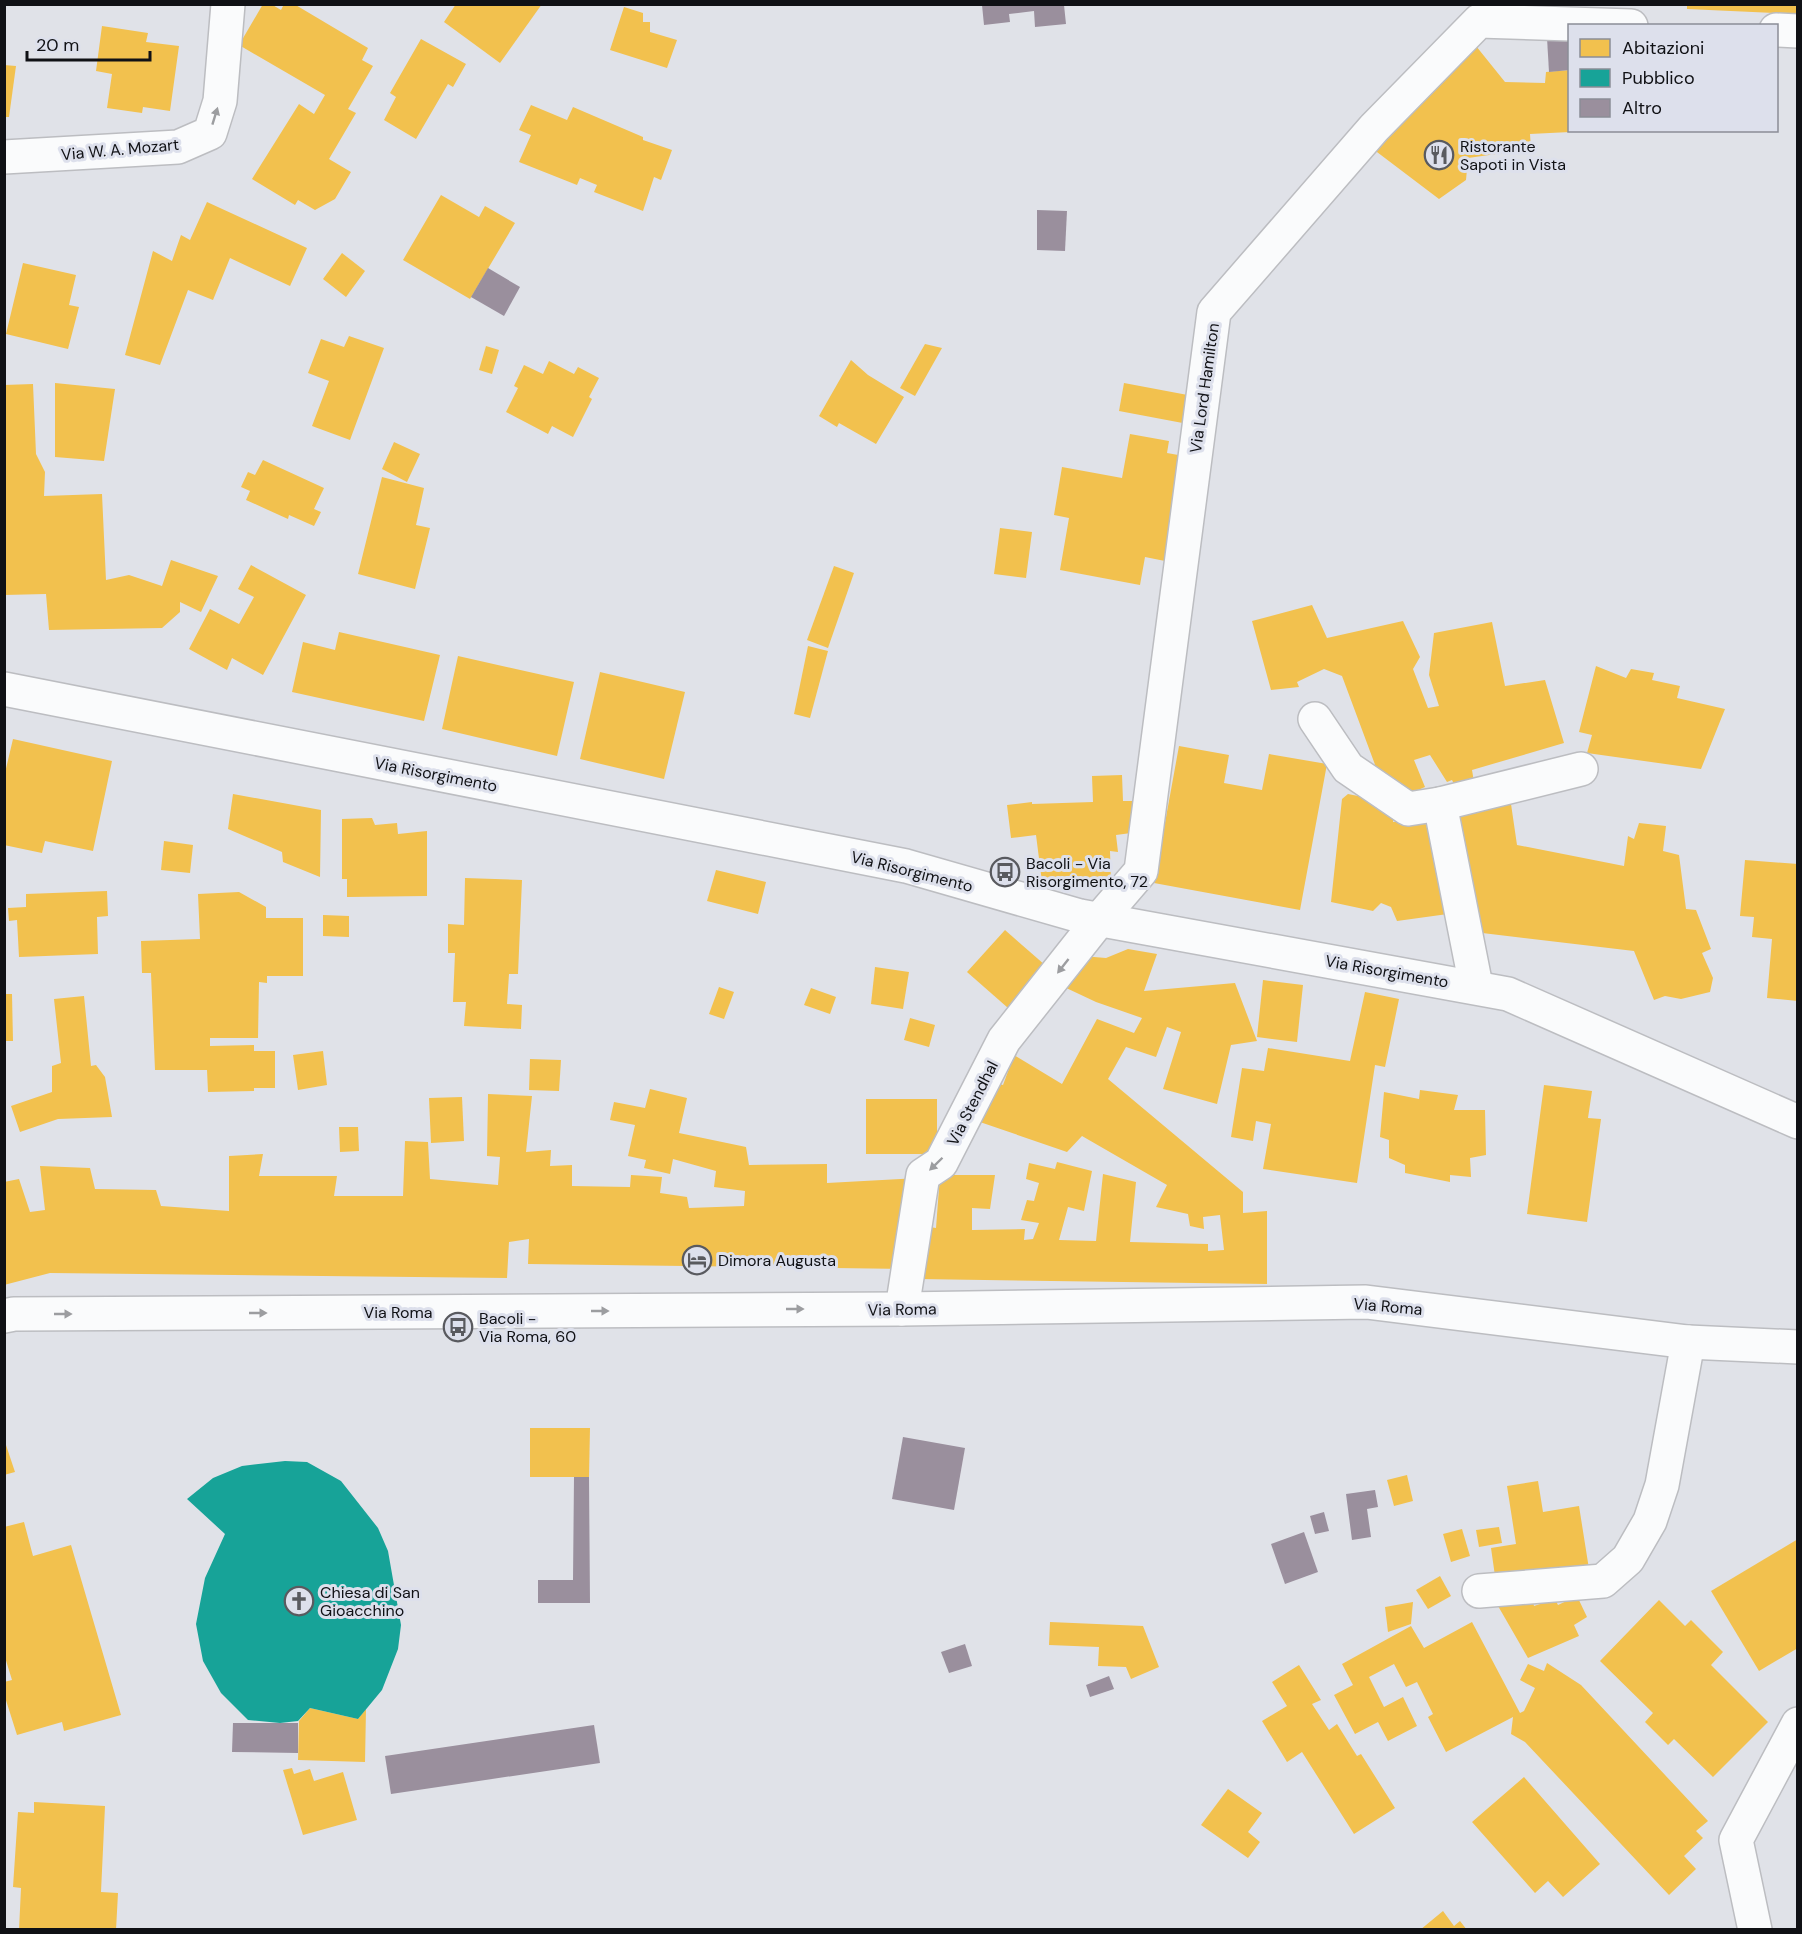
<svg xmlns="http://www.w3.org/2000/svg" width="1802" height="1934" font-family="'DM Sans',sans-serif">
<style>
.homes{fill:#f2c14e}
.public{fill:#17a398}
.building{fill:#9a8f9d}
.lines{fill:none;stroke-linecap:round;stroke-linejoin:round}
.minor-casing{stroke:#bcbdc1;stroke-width:36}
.tertiary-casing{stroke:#bcbdc1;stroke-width:36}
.secondary-casing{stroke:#bcbdc1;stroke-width:36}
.minor{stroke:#fafbfc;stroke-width:33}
.tertiary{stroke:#fafbfc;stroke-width:33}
.secondary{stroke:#fafbfc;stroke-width:33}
.oneway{fill:#9c9da0}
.labels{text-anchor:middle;stroke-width:6;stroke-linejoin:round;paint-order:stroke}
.poi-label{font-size:16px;fill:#101115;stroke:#dde0ec;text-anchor:start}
.street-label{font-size:16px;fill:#101115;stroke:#dde0ec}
</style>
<rect width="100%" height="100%" fill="#e0e2e8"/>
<!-- homes -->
<g class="homes">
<polygon points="263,4 271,4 281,10 284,4 294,4 368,48 362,60 373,66 348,109 356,113 329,159 351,172 335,199 315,210 298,200 295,205 252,179 299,104 314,114 325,95 239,45"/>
<polygon points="456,4 542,4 500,63 444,22"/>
<polygon points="1687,4 1798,4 1798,14 1687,9"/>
<polygon points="624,7 643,13 643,22 650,22 650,32 677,40 667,68 610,50"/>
<polygon points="102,26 148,33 146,42 179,46 170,111 143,107 142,113 107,108 112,74 96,71"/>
<polygon points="421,39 466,64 453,87 448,84 416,139 384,120 396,97 390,93"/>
<polygon points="1476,46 1505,82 1545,83 1546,72 1570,70 1570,132 1530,134 1531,149 1468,158 1466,180 1439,199 1373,149"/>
<polygon points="4,65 16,66 9,117 4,117"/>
<polygon points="531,105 567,120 573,107 643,137 643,140 672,150 661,180 654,177 643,211 594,192 597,185 580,178 577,185 519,162 531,135 519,130"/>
<polygon points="441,195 479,217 485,206 515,223 470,299 403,260"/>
<polygon points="207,202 307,248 290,286 230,258 213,300 188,290 160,365 125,355 153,251 172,261 181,235 190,240"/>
<polygon points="342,253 365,271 346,297 323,279"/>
<polygon points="23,263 76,275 69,305 79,307 68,349 6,334"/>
<polygon points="349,336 384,348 350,440 312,426 329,381 308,373 321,339 344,347"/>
<polygon points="925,344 942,348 915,396 900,388"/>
<polygon points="486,346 499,350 492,374 479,370"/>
<polygon points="851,360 868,375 904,397 876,444 839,423 837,427 819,416"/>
<polygon points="549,361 574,374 578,367 599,378 589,397 592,399 573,437 552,426 548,434 506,412 518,388 514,386 524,365 543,374"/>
<polygon points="55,383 115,389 104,461 55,457"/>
<polygon points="1124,383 1193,396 1188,424 1119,411"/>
<polygon points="33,384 36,454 45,472 44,496 102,494 106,580 129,575 162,586 171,560 218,576 201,612 180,602 180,612 162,628 49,630 46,594 4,595 4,385"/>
<polygon points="1130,434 1169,441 1167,453 1184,456 1165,561 1145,557 1140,585 1060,570 1069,518 1054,515 1062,467 1122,478"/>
<polygon points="394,442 420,454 407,482 382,469"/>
<polygon points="263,460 324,488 314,509 321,512 314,526 289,515 288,519 246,500 250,491 241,487 248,472 255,475"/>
<polygon points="382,477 424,488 416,525 430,528 415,589 358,574"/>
<polygon points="1000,528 1032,532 1026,578 994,574"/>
<polygon points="251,565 306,595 263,675 232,658 227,670 189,649 210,609 239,624 254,597 238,589"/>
<polygon points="834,566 854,573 828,648 807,640"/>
<polygon points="1312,605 1327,638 1403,621 1420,657 1413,669 1428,708 1439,706 1429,675 1434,633 1492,622 1505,686 1545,680 1564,743 1472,770 1474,782 1456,788 1452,780 1447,782 1430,755 1414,760 1425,787 1409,794 1377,770 1342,676 1324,669 1297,682 1299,687 1271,690 1252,621"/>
<polygon points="339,632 440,655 424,721 292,692 303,642 335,650"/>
<polygon points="808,646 828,651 810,718 794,714"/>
<polygon points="458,656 574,682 557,756 442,729"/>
<polygon points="1596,666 1626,678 1631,669 1654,673 1652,680 1680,686 1677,698 1725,709 1701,769 1587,753 1592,735 1579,732"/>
<polygon points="600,672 685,692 664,779 580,759"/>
<polygon points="13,739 112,761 93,851 45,841 42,853 4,845 4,777"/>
<polygon points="1179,746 1229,755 1224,783 1262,790 1269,754 1327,764 1300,910 1154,883"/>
<polygon points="1122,775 1123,801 1137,801 1131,833 1116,835 1118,852 1110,851 1111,884 1071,886 1070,879 1042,882 1036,835 1011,838 1007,805 1032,802 1032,804 1093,802 1092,776"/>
<polygon points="233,794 321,810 320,877 283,862 282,852 228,829"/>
<polygon points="1348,794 1378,800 1394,810 1393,822 1424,819 1455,913 1397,921 1391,907 1381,903 1373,911 1331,902 1342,799"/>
<polygon points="1511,804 1517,845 1624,866 1628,836 1634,839 1639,823 1666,826 1663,851 1679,855 1686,909 1696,910 1711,949 1702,953 1713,978 1710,992 1681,999 1665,996 1654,1000 1634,951 1474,932 1452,813"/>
<polygon points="372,818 375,825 397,823 398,834 427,831 427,896 347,897 347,879 342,879 342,819"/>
<polygon points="164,841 193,845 190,873 161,870"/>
<polygon points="1745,860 1798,864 1798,1001 1767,998 1772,939 1752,937 1754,917 1740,916"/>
<polygon points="716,870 766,882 758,914 707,901"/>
<polygon points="465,878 522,880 518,974 509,974 507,1004 522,1005 521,1029 464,1026 466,1002 453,1002 455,953 448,953 448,924 464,925"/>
<polygon points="107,891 108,916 97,917 98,954 19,957 17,920 9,921 8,908 26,907 26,894"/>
<polygon points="239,892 266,907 266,918 303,918 303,976 267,976 267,983 259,982 258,1038 210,1038 210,1046 254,1045 254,1051 275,1051 275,1088 254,1088 254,1091 208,1092 207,1070 155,1070 151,973 142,973 141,941 200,939 198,894"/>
<polygon points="323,915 349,916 349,937 323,936"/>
<polygon points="1005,930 1053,972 1016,1015 967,972"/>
<polygon points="1128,949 1157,954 1144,991 1235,983 1257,1041 1231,1045 1217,1104 1163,1089 1181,1032 1167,1027 1156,1057 1126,1047 1108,1079 1243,1192 1243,1213 1267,1211 1267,1284 918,1279 924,1226 936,1228 940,1175 995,1175 990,1209 972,1208 972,1230 1025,1229 1024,1240 1033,1239 1039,1223 1021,1220 1027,1200 1034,1201 1039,1183 1026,1179 1029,1163 1055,1169 1057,1162 1092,1171 1084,1211 1068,1207 1059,1240 1096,1241 1103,1174 1136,1182 1130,1242 1208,1244 1208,1251 1224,1250 1220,1215 1203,1217 1204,1229 1190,1226 1188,1214 1156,1207 1167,1185 1082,1136 1067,1152 977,1121 996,1083 1003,1085 1014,1055 1062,1084 1097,1019 1134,1033 1142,1018 1096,1002 1062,986 1082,956 1106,958"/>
<polygon points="875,967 909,972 903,1009 871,1004"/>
<polygon points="1263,980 1303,985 1297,1042 1257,1037"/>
<polygon points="719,987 734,992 724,1019 709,1014"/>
<polygon points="811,988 836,997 830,1014 804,1005"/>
<polygon points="1365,992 1399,999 1385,1067 1375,1065 1357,1183 1263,1169 1271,1124 1256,1121 1253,1141 1231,1137 1242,1068 1264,1071 1268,1048 1350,1061"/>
<polygon points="4,994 12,994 13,1041 4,1041"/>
<polygon points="84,996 91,1066 96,1065 105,1077 112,1117 58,1119 20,1132 11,1106 52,1092 52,1066 61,1063 54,999"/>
<polygon points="910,1018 935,1025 929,1047 904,1040"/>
<polygon points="323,1051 327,1085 298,1090 293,1055"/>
<polygon points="530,1059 561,1060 559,1091 529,1090"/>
<polygon points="1544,1085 1592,1091 1588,1118 1601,1119 1587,1222 1527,1214"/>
<polygon points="650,1089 687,1098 679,1133 746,1147 749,1165 827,1164 827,1183 919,1178 907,1269 528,1264 529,1239 509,1242 507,1278 50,1273 4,1285 4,1182 19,1179 30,1212 45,1210 40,1166 90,1168 95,1189 156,1190 161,1206 229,1211 229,1156 263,1154 259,1176 337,1176 334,1196 403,1196 405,1141 428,1142 430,1179 498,1185 500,1157 487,1156 488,1094 532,1096 526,1152 551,1150 550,1166 572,1165 572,1186 630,1187 631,1175 662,1177 660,1193 687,1197 689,1208 744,1206 745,1191 714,1187 716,1171 673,1159 670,1174 644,1168 646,1160 628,1156 635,1125 610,1120 614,1102 645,1108"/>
<polygon points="1420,1090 1458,1095 1454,1110 1485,1110 1486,1155 1470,1158 1471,1177 1450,1175 1450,1182 1405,1173 1405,1165 1389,1158 1389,1140 1380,1137 1384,1092 1419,1099"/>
<polygon points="462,1097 464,1141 431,1143 429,1098"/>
<rect x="866" y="1099" width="71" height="55"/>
<polygon points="339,1127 358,1127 359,1151 340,1152"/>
<polygon points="530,1428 590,1428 589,1477 530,1477"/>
<polygon points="4,1439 15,1472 4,1475"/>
<polygon points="1407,1475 1413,1501 1394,1506 1387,1480"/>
<polygon points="1538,1481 1543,1512 1579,1506 1589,1569 1496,1583 1491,1548 1516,1544 1507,1486"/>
<polygon points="24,1522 33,1556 71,1545 121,1715 64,1731 62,1722 17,1735 4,1694 4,1682 12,1680 4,1654 4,1527"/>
<polygon points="1499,1527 1502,1543 1479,1547 1476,1530"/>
<polygon points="1462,1529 1470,1556 1451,1562 1443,1534"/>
<polygon points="1798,1539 1798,1648 1759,1671 1711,1591"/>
<polygon points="1440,1576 1451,1596 1428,1609 1416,1590"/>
<polygon points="1530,1591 1534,1606 1555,1599 1558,1605 1577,1596 1587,1617 1574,1625 1579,1636 1528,1658 1494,1599"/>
<polygon points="1659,1600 1685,1626 1691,1620 1723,1652 1711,1665 1768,1722 1713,1777 1674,1739 1668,1745 1645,1722 1653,1713 1600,1661"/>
<polygon points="1413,1602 1411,1624 1388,1632 1385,1607"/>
<polygon points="1050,1622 1143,1626 1159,1667 1131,1679 1126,1667 1098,1666 1099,1647 1049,1645"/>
<polygon points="1472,1622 1520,1713 1524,1711 1535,1688 1520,1680 1528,1664 1544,1671 1547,1663 1581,1685 1708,1821 1696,1831 1703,1838 1684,1856 1696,1869 1669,1895 1525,1742 1511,1734 1513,1717 1446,1752 1428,1717 1433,1714 1417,1682 1406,1687 1394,1664 1369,1677 1384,1707 1403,1697 1417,1726 1388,1741 1378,1722 1355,1734 1334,1695 1353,1685 1342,1664 1411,1626 1424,1648"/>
<polygon points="1299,1665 1321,1700 1312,1704 1329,1730 1337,1724 1357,1756 1361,1754 1395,1808 1354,1834 1302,1752 1287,1762 1262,1721 1287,1706 1272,1682"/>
<polygon points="310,1708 358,1719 366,1709 365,1762 298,1760 299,1721"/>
<polygon points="292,1768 294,1774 310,1769 314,1781 343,1772 357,1820 303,1835 283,1770"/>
<polygon points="1524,1777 1600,1864 1563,1897 1548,1881 1535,1893 1472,1822"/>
<polygon points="1228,1789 1262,1813 1248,1832 1260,1842 1248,1858 1201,1825"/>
<polygon points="34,1802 105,1806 101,1892 118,1893 116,1930 19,1930 21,1888 13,1887 18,1812 34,1813"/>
<polygon points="1443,1911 1454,1926 1460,1921 1467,1930 1420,1930"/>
</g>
<!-- public -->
<polygon class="public" points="285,1461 307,1462 341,1481 378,1528 388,1551 401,1625 398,1649 382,1690 358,1719 310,1708 298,1721 280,1723 248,1720 221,1693 203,1661 196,1624 205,1578 225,1534 187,1499 213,1478 242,1466"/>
<!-- building -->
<g class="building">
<polygon points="982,5 1064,5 1066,24 1035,27 1034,11 1009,14 1010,22 984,25"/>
<polygon points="1570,36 1570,70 1549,72 1547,38"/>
<polygon points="1037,210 1067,211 1065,251 1037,250"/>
<polygon points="488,268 520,287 504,316 471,297"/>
<polygon points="903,1437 965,1448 954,1510 892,1499"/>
<polygon points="574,1477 589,1477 590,1603 538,1603 538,1580 573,1580"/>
<polygon points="1375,1490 1378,1507 1367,1509 1371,1537 1352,1540 1346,1494"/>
<polygon points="1324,1512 1329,1531 1315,1534 1310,1516"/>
<polygon points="1304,1532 1318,1572 1285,1584 1271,1544"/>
<polygon points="965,1644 972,1666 949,1673 941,1652"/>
<polygon points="1109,1676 1114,1689 1090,1697 1086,1685"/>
<polygon points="233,1723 298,1723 298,1753 232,1752"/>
<polygon points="594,1725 600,1763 391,1794 385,1756"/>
</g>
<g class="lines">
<!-- minor casing -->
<g class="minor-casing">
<g id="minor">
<polyline points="1776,30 1798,31"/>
<polyline points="1315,719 1348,768 1408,809 1440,804"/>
<polyline points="1476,986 1440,804 1581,769"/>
<polyline points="902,1309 923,1175 941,1163 1004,1040 1099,920 1141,871 1214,312 1374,128 1479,21 1631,26"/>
<polyline points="1479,1591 1603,1581 1628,1559 1650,1521 1662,1485 1688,1342"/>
<polyline points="1755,1930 1736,1840 1798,1724"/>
</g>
</g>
<!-- tertiary casing -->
<g class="tertiary-casing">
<g id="tertiary">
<polyline points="4,157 178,147 210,133 220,101 228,4"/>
<polyline points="4,1316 14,1314 902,1309 1366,1302 1688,1342 1798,1347"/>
</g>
</g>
<!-- secondary casing -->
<g class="secondary-casing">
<polyline id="secondary" points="4,689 906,866 1080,916 1508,994 1798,1122"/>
</g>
<!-- minor -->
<use href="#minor" class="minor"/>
<!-- tertiary -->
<use href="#tertiary" class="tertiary"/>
<!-- secondary -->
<use href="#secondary" class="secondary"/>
</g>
<!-- one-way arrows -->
<defs><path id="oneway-solid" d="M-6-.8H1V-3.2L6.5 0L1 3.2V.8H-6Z" transform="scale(1.5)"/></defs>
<g class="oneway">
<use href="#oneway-solid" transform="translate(215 116) rotate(-73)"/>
<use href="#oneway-solid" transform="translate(1063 966) rotate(128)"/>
<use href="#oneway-solid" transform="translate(936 1164) rotate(136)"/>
<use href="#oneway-solid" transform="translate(795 1309)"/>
<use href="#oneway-solid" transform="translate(600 1311)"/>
<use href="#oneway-solid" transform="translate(258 1313)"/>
<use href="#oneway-solid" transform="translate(63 1314)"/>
</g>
<!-- icons -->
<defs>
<g id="restaurant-ring" transform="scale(1.5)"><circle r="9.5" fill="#dde0ec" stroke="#595a5f" stroke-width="1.5"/><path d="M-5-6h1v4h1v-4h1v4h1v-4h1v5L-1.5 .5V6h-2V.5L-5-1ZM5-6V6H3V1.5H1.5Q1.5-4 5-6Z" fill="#595a5f"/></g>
<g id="bus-ring" transform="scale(1.5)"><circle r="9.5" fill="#dde0ec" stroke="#595a5f" stroke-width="1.5"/><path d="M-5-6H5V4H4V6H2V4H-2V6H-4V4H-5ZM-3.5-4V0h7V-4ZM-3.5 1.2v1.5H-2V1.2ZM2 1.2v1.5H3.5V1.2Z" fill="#595a5f"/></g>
<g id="hotel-ring" transform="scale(1.5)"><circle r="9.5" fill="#dde0ec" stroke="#595a5f" stroke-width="1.5"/><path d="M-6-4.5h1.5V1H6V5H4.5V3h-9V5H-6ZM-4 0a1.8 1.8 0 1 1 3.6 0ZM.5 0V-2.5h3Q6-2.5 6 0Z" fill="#595a5f"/></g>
<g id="church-ring" transform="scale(1.5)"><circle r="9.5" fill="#dde0ec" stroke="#595a5f" stroke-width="1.5"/><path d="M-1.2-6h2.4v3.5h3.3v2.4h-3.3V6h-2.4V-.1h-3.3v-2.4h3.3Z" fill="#595a5f"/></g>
</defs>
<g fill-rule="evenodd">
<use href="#restaurant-ring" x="1439" y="155"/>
<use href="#bus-ring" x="1005" y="872"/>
<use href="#hotel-ring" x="697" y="1260"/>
<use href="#bus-ring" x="458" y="1327"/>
<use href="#church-ring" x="299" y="1601"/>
</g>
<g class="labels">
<!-- poi labels -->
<g class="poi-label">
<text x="1460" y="152">Ristorante<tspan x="1460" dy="18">Sapoti in Vista</tspan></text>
<text x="1026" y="869">Bacoli - Via<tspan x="1026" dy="18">Risorgimento, 72</tspan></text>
<text x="718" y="1266">Dimora Augusta</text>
<text x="479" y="1324">Bacoli -<tspan x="479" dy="18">Via Roma, 60</tspan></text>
<text x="320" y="1598">Chiesa di San<tspan x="320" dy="18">Gioacchino</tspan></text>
</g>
<!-- street labels -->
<g class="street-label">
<text transform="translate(120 149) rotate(-5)" y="6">Via W. A. Mozart</text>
<text transform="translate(1204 388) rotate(-82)" y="6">Via Lord Hamilton</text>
<text transform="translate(436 774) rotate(11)" y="6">Via Risorgimento</text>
<text transform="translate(912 871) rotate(14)" y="6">Via Risorgimento</text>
<text transform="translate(1387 971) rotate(10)" y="6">Via Risorgimento</text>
<text transform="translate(972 1103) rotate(-63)" y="6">Via Stendhal</text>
<text transform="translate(1388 1306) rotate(5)" y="6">Via Roma</text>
<text transform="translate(902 1309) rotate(-1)" y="6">Via Roma</text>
<text x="398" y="1318">Via Roma</text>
</g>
</g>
<!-- border -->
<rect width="1802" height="1934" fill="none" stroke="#101115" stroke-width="12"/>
<!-- legend -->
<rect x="1568" y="24" width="210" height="108" fill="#dde0ec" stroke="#8b8d96" stroke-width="1.5"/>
<rect x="1580" y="39" width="30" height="18" fill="#f2c14e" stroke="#8b8d96" stroke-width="1.5"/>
<text x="1622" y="54" font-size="18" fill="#101115">Abitazioni</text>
<rect x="1580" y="69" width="30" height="18" fill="#17a398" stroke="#8b8d96" stroke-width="1.5"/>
<text x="1622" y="84" font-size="18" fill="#101115">Pubblico</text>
<rect x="1580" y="99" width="30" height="18" fill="#9a8f9d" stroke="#8b8d96" stroke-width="1.5"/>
<text x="1622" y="114" font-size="18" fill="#101115">Altro</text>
<!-- scale -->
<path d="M27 51v9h123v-9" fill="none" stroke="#101115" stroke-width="3"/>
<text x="36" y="51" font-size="18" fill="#101115" stroke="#dde0ec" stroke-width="4.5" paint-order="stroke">20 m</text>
</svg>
